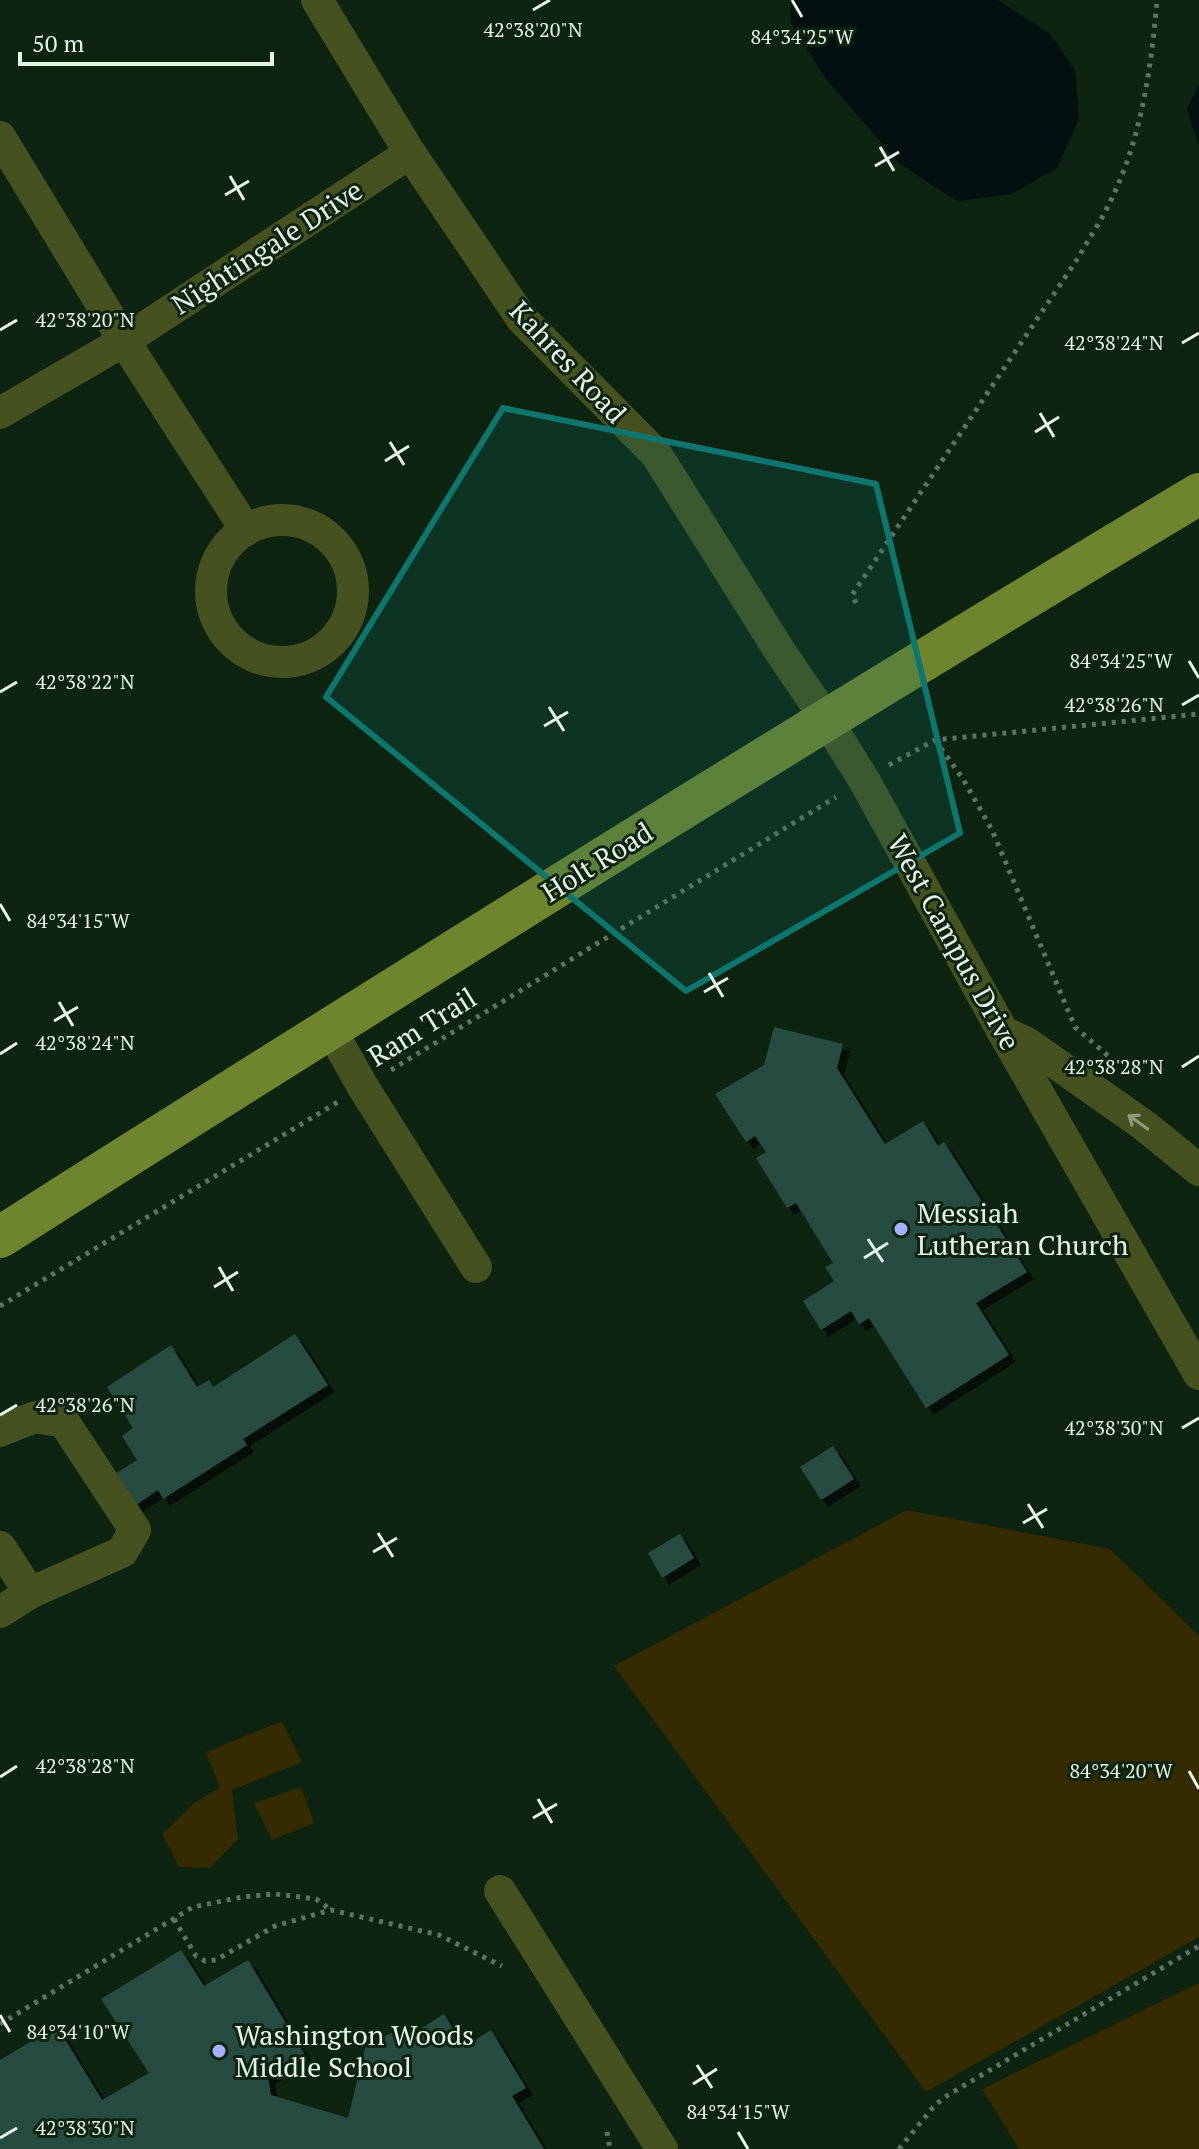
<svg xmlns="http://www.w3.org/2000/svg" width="1199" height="2149" font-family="'PT Serif',serif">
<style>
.green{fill:#342b00}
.water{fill:#021010}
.building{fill:#274b41;filter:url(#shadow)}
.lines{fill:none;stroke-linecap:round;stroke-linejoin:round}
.path{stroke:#607363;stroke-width:5;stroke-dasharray:4 6;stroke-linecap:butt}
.minor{stroke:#455220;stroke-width:32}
.major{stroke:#6e842e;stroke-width:42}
.oneway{stroke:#8e9b7a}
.marked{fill:#0f766e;fill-opacity:0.2;stroke:#0f766e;stroke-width:6;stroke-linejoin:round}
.ticks{fill:none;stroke:#e7f5e8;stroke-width:3}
.poi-dot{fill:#a5b1fc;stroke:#0d2411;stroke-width:3}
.labels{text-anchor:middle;stroke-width:6;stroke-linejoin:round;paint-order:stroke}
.street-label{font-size:28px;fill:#e7f5e8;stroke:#0d2411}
.poi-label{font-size:28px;fill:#e7f5e8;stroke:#0d2411;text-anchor:start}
.ticks-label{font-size:20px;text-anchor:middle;fill:#e7f5e8;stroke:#0d2411;stroke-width:6;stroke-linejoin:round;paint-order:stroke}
</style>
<defs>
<filter id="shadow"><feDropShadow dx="7" dy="7" stdDeviation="0" flood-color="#0009"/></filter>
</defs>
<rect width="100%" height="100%" fill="#0d2411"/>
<!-- green -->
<g class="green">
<polygon points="907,1510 1110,1549 1199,1636 1199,1937 926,2092 614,1666"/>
<polygon points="282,1721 302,1762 232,1790 238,1839 210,1868 179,1867 162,1834 194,1803 220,1788 206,1752"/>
<polygon points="301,1787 314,1823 272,1840 254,1803"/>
<polygon points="1199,1983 1199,2149 1019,2149 982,2089"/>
</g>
<!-- water -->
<g class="water">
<polygon points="791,0 997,0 1049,33 1075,70 1079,119 1057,168 1012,194 957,201 900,164 826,79 791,23"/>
<polygon points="1199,84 1199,147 1187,109"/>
</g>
<!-- building -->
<g class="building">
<polygon points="774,1027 843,1044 837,1068 885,1144 923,1121 938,1146 944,1142 1027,1272 976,1303 1009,1355 926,1408 869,1318 859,1324 851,1311 821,1330 803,1301 834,1281 825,1267 833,1263 796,1203 787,1208 756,1158 766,1152 755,1136 746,1142 715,1094 764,1065"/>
<polygon points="295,1334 328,1385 243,1439 247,1445 163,1499 158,1490 136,1505 115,1474 137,1460 122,1436 133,1428 107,1387 171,1345 197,1387 209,1380 213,1387"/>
<polygon points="833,1446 854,1479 821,1500 800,1467"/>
<polygon points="680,1534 694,1558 662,1578 648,1553"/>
<polygon points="181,1950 204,1986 248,1960 305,2055 268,2077 271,2095 348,2118 365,2048 399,2028 417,2031 444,2014 464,2047 491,2030 526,2088 512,2096 544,2149 0,2149 0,2060 57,2026 102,2100 149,2073 101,1999"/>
</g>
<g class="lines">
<!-- path -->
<g class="path">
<path d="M 856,603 L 852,595 L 1078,258 C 1088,240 1100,223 1109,204 C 1141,141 1151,70 1157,0"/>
<polyline points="935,740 963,779 992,830 1075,1027 1114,1061"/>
<polyline points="889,765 935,740 1199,714"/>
<polyline points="391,1070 836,797"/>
<polyline points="0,1306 338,1102"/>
<polyline points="174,1919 196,1956 205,1961 216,1960 275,1926 331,1910 439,1935 502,1966"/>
<polyline points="0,2024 193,1907 242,1897 275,1894 316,1899 331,1910"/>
<polyline points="607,2132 610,2149"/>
<polyline points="899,2149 935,2105 948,2095 1199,1946"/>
</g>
<!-- minor -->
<g class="minor">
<polyline points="317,0 410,153 522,319 656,454 781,653 826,719 864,780 1003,1032 1199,1374"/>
<polyline points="0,137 124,341 246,530"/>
<polyline points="0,413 124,341 410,153"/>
<circle cx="282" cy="591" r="71"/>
<polyline points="330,1028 363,1087 476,1267"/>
<polyline points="1003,1032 1027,1043 1145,1126 1199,1170"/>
<polyline points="0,1431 35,1417 64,1422 135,1530 122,1552 30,1593"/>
<polyline points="0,1547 30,1593 0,1612"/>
<polyline points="500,1891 662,2149"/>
</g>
<!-- major -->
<path class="major" d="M 0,1237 C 397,985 796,735 1199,494"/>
</g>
<!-- one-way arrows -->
<defs><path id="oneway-shaft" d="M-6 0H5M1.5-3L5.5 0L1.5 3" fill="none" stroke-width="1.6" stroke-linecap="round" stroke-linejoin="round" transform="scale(2)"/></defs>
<use class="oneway" href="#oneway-shaft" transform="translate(1138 1122) rotate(-144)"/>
<!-- marked area -->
<path class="marked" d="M 503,408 L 876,484 L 960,833 L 686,991 L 326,697 Z"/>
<!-- ticks -->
<path class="ticks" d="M 792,0 L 802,17M 533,10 L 550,0M 880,147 L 894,171M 875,166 L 899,152M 230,176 L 244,200M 225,195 L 249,181M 0,330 L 17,320M 1182,343 L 1199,333M 1040,413 L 1054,437M 1035,432 L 1059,417M 390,442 L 404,465M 385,461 L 409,446M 1189,661 L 1199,678M 0,692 L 17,682M 1182,705 L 1199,695M 549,707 L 564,731M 544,726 L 568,712M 0,904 L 10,921M 709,973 L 723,997M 704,992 L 728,978M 59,1002 L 73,1026M 54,1021 L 78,1007M 0,1054 L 17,1043M 1182,1067 L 1199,1056M 868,1239 L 883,1262M 864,1258 L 888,1243M 219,1267 L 233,1291M 214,1287 L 238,1272M 0,1415 L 17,1405M 1182,1428 L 1199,1418M 1028,1504 L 1043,1528M 1023,1523 L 1047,1509M 378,1533 L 393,1557M 373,1552 L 397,1538M 1189,1771 L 1199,1789M 0,1777 L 17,1766M 538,1799 L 552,1823M 533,1818 L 557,1804M 0,2015 L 10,2032M 697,2065 L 712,2088M 693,2084 L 717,2069M 738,2132 L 748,2149M 0,2138 L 17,2128"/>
<!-- markers -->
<g class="poi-dot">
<circle cx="901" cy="1229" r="8"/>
<circle cx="219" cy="2051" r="8"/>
</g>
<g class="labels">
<!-- street labels -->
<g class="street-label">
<text transform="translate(267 247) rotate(-33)" y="10">Nightingale Drive</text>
<text transform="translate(568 362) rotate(47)" y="10">Kahres Road</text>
<text transform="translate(597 862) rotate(-32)" y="10">Holt Road</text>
<text transform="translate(954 942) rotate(61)" y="10">West Campus Drive</text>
<text transform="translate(422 1027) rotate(-32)" y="10">Ram Trail</text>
</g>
<!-- poi labels -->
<g class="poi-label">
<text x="917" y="1223">Messiah<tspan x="917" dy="32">Lutheran Church</tspan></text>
<text x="235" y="2045">Washington Woods<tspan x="235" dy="32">Middle School</tspan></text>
</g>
</g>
<g class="ticks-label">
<text x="533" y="37">42°38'20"N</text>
<text x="802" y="44">84°34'25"W</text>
<text x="85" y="327">42°38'20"N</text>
<text x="1114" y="350">42°38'24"N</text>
<text x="1121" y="668">84°34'25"W</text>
<text x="85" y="689">42°38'22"N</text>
<text x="1114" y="712">42°38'26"N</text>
<text x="78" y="928">84°34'15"W</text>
<text x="85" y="1050">42°38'24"N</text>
<text x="1114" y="1074">42°38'28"N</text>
<text x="85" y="1412">42°38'26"N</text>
<text x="1114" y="1435">42°38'30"N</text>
<text x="85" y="1773">42°38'28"N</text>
<text x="1121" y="1778">84°34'20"W</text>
<text x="78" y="2039">84°34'10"W</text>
<text x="738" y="2119">84°34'15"W</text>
<text x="85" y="2135">42°38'30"N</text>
</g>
<!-- scale -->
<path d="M20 52v12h252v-12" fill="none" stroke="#e7f5e8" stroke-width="4"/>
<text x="32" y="52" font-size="24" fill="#e7f5e8" stroke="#0d2411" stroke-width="6" paint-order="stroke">50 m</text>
</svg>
